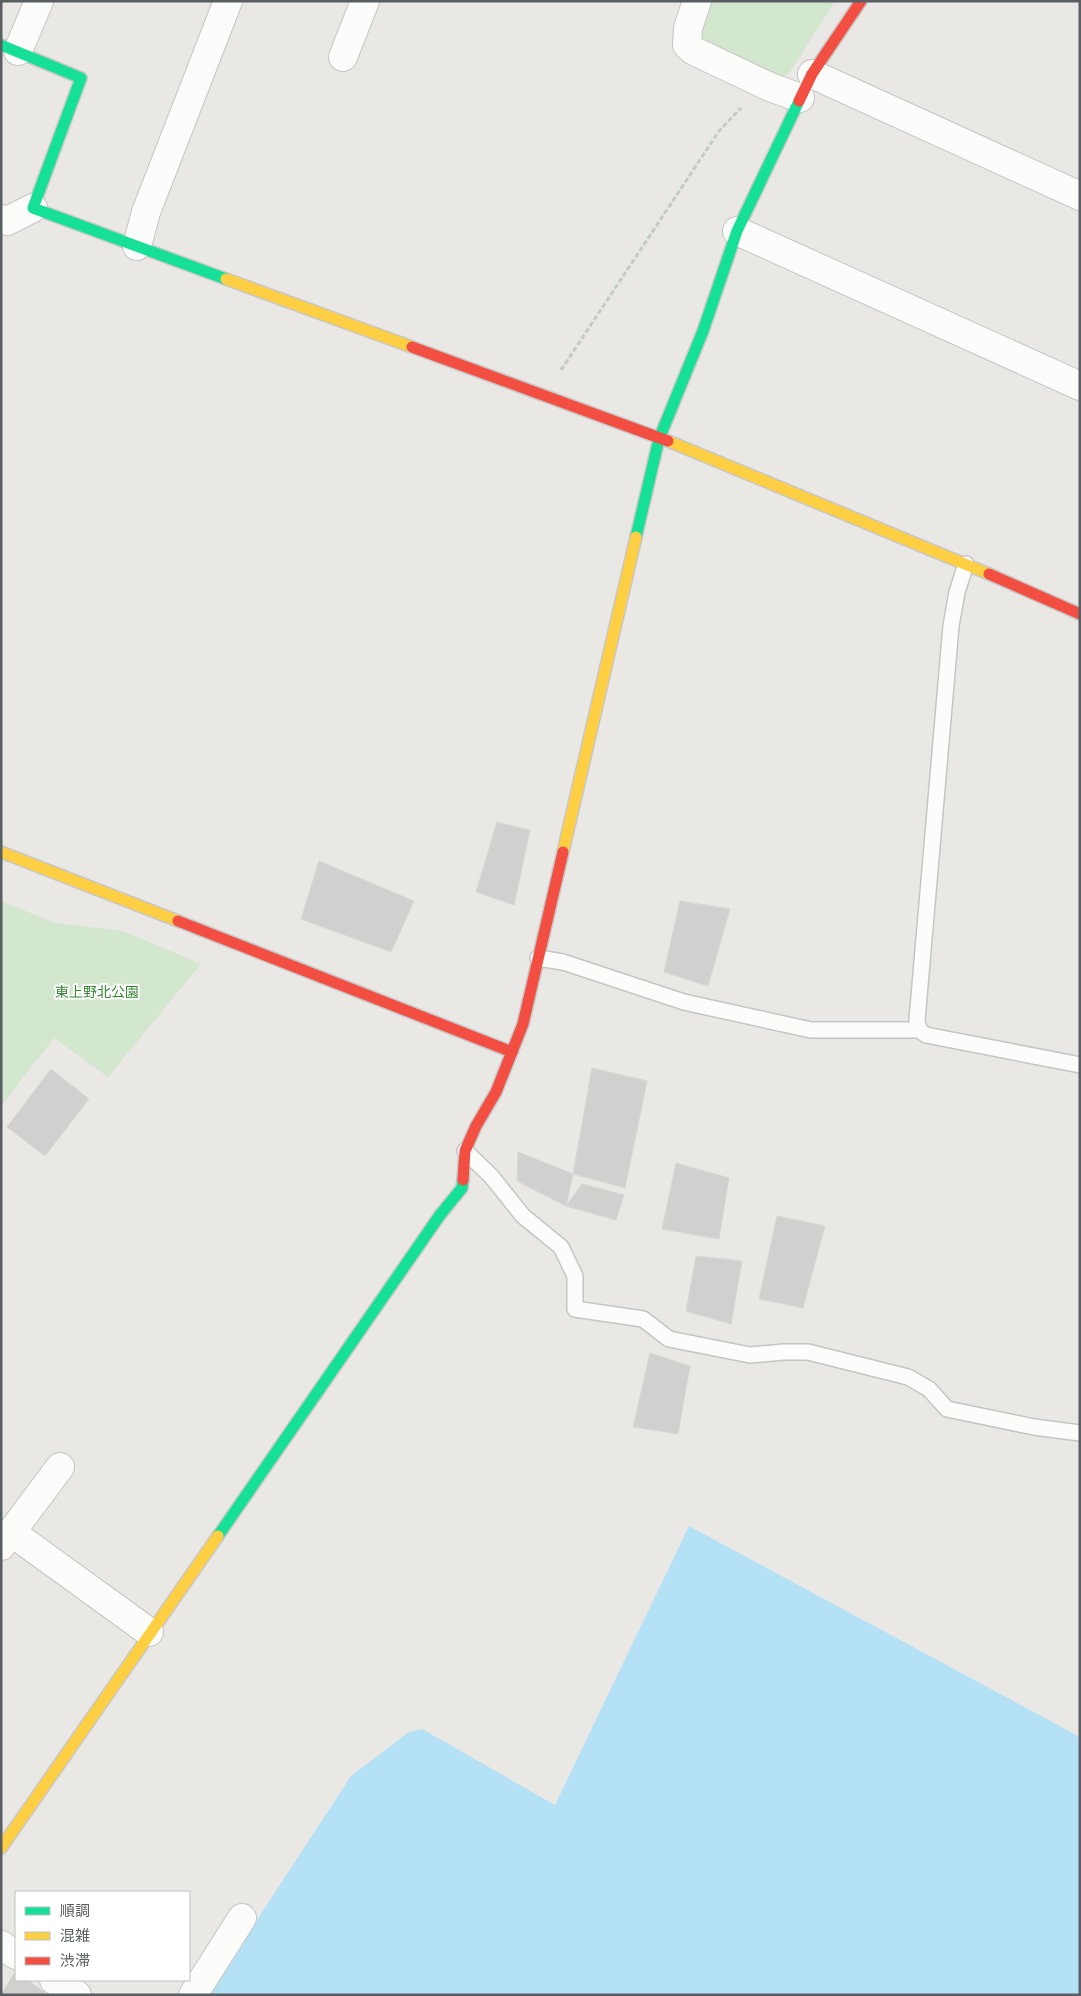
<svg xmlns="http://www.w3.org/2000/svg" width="1081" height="1996" font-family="Lato,'Noto Sans JP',sans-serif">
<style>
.green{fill:#d3e6ce}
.water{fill:#b5e1f7}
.building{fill:#d1d0ce;stroke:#d9d7d3}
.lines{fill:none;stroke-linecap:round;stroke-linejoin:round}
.lane-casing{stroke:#c5c5c4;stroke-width:18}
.street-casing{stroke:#c5c5c4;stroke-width:30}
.fast-casing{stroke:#c7c7c7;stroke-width:14}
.slow-casing{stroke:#c7c7c7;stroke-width:14}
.jam-casing{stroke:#c7c7c7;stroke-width:14}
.path{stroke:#c4cac7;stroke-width:3;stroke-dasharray:5 2.5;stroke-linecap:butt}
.lane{stroke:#fcfcfb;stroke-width:15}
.street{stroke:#fcfcfb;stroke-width:28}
.fast{stroke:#16e098;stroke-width:11}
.slow{stroke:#ffcf43;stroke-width:11}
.jam{stroke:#f24e42;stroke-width:11}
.labels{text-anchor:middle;stroke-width:4;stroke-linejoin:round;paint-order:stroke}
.park-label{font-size:14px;fill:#388634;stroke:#fff}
</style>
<rect width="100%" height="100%" fill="#eae8e4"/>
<!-- green -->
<g class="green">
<polygon points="709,1 835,1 788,75 771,78 702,42 700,24"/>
<polygon points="1,901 55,923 123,931 201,964 108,1077 54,1038 1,1106"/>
</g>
<!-- water -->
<polygon class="water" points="689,1526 1080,1737 1080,1995 208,1995 351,1776 409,1732 422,1729 555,1805"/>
<!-- building -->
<g class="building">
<polygon points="497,822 530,830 514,905 476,892"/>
<polygon points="319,861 414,901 391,952 301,919"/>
<polygon points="680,901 730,909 708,986 664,972"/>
<polygon points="592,1068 647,1081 625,1188 573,1174"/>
<polygon points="51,1069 89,1099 45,1156 7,1127"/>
<polygon points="518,1152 573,1174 566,1206 517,1181"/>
<polygon points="676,1163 729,1178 719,1239 662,1229"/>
<polygon points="582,1184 624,1195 616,1220 566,1206"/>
<polygon points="777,1216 825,1226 803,1308 759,1299"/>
<polygon points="696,1256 742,1261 731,1324 686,1311"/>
<polygon points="650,1353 690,1366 678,1434 633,1427"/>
<polygon points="16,1970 16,1980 28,1980 45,1993 43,1995 1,1995"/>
</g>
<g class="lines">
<!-- lane casing -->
<g class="lane-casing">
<g id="lane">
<polyline points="966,564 957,592 951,626 917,1020 919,1030 926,1035 1080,1065"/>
<polyline points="538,958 563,962 684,1002 811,1030 919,1030"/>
<polyline points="465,1151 491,1176 523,1216 561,1247 575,1276 575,1309 643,1319 669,1339 750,1355 784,1352 808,1352 908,1377 929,1389 947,1409 1034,1427 1080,1433"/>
</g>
</g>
<!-- street casing -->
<g class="street-casing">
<g id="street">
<polyline points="697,1 688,28 687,45 694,51 770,87 800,98"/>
<polyline points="18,51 39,1"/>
<polyline points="343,57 365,1"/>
<polyline points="812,74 1080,196"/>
<polyline points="1,219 7,221 33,208"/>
<polyline points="737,231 1080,386"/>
<polyline points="137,246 146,212 228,1"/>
<polyline points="11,1532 149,1632"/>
<polyline points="1,1546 60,1467"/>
<polyline points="1,1945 16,1955"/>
<polyline points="54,1980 77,1995"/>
<polyline points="193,1995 242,1918"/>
</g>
</g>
<!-- fast casing -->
<g class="fast-casing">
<g id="fast">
<polyline points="1,45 81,78 33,208 226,279"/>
<polyline points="636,537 659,439 703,331 737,231 799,101"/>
<polyline points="218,1536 440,1215 462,1188 463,1180"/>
</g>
</g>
<!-- slow casing -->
<g class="slow-casing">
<g id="slow">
<polyline points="226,279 412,347"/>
<polyline points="668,441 989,574"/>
<polyline points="1,852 178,921"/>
<polyline points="563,852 636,537"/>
<polyline points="1,1848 218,1536"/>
</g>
</g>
<!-- jam casing -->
<g class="jam-casing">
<g id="jam">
<polyline points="799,101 812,74 861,1"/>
<polyline points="412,347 668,441"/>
<polyline points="989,574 1080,614"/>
<polyline points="178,921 512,1052"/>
<polyline points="463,1180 465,1151 476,1126 496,1092 523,1024 563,852"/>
</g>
</g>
<!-- path -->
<polyline class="path" points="561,370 719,131 741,108"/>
<!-- lane -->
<use href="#lane" class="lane"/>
<!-- street -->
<use href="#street" class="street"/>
<!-- fast -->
<use href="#fast" class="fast"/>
<!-- slow -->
<use href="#slow" class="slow"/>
<!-- jam -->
<use href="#jam" class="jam"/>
</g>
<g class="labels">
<!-- park labels -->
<g class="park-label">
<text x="97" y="997">東上野北公園</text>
</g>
</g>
<!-- border -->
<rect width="1081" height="1996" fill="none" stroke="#595e62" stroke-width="5"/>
<!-- legend -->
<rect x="15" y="1891" width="175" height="90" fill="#ffffff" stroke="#bdbfc0"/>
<rect x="25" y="1907" width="25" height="8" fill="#16e098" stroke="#bdbfc0"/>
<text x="60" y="1916" font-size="15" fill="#595e62">順調</text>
<rect x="25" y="1932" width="25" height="8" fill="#ffcf43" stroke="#bdbfc0"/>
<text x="60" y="1941" font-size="15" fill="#595e62">混雑</text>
<rect x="25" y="1957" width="25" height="8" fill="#f24e42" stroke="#bdbfc0"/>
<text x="60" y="1966" font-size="15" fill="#595e62">渋滞</text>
</svg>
